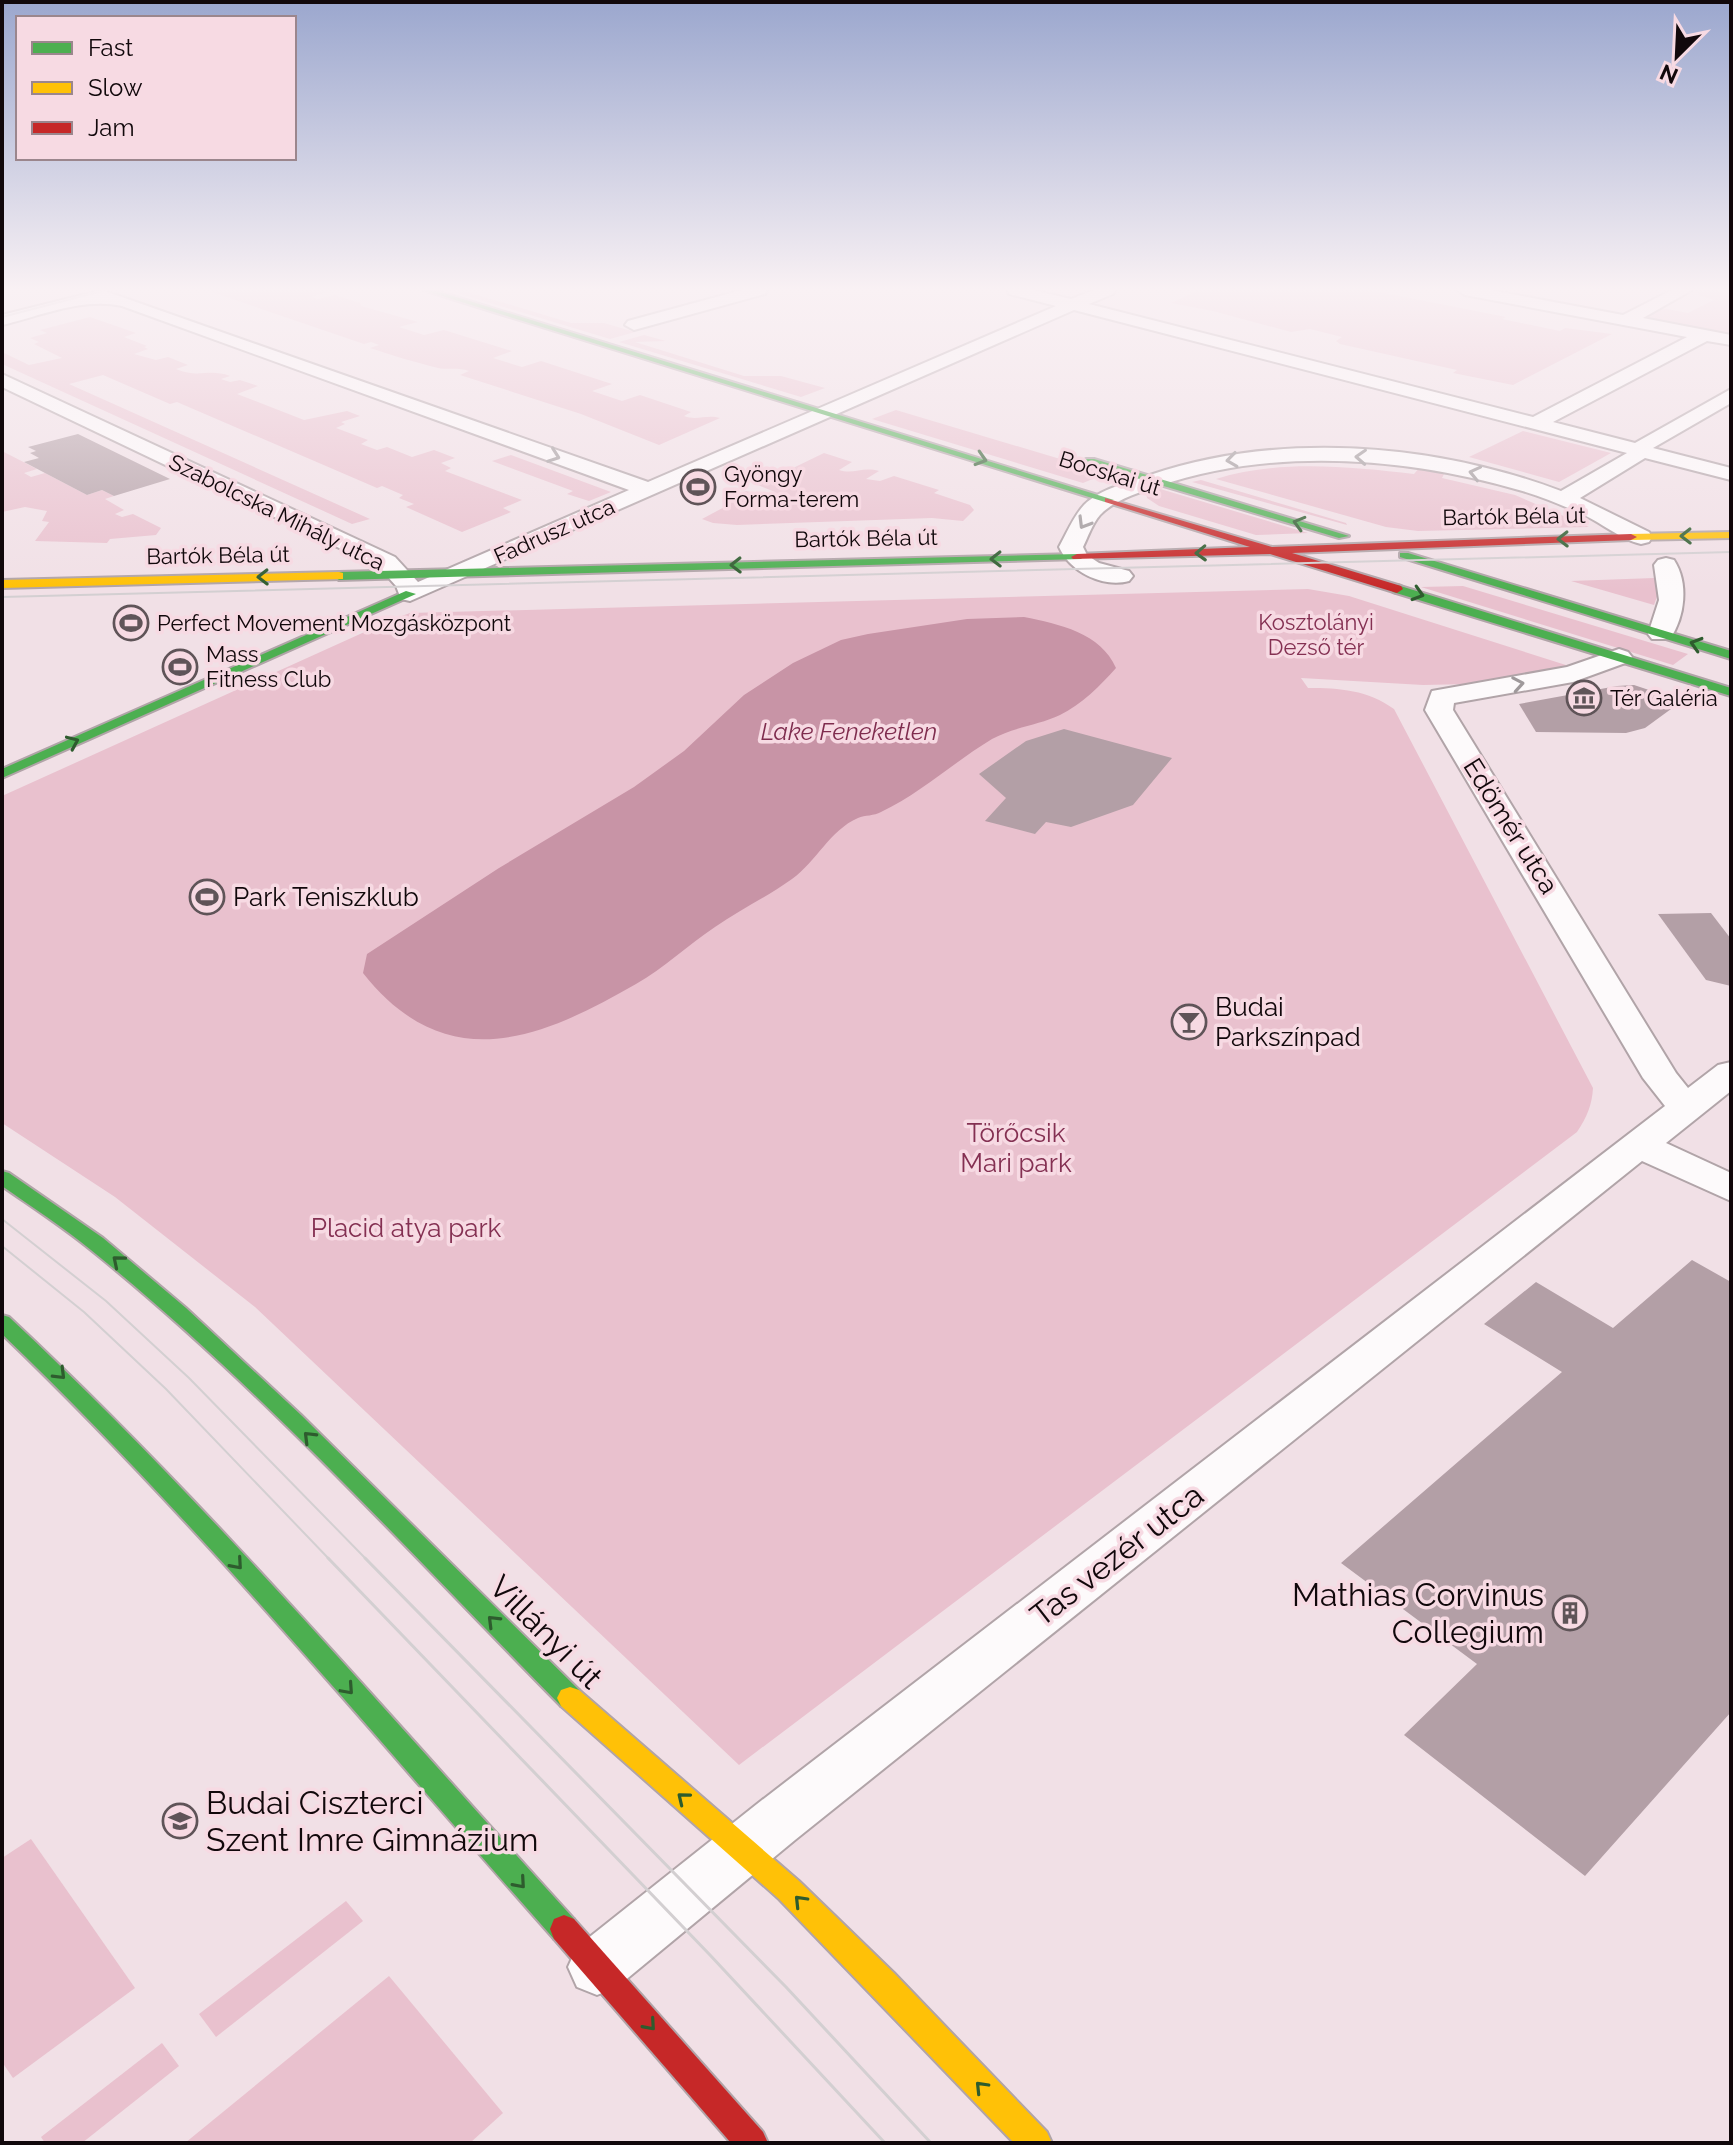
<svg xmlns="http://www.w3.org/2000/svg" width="1733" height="2145" font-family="Raleway,sans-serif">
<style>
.green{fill:#e9c1ce}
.water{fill:#c894a6}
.building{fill:#b39fa6}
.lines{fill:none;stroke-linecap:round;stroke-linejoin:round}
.street-casing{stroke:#b1a4a8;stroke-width:4}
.fast-casing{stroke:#b1a4a8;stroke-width:4}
.slow-casing{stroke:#b1a4a8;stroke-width:4}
.jam-casing{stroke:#b1a4a8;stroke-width:4}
.street{fill:#fdfafb;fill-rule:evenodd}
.fast{fill:#4caf50;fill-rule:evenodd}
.slow{fill:#ffc107;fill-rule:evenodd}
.jam{fill:#c62828;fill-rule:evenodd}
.tram-far1{stroke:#d3cfd1;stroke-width:2}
.tram{stroke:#d3cfd1;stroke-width:3}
.oneway{stroke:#9f999b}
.oneway2{stroke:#2e5c2e}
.labels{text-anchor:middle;stroke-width:7;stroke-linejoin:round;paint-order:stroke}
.far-street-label{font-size:22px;fill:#11080b;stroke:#f7dae3}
.far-poi-label{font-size:22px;fill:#11080b;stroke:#f7dae3;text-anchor:start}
.far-park-label{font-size:22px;fill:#843052;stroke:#f7dae3}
.far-water-label{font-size:24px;font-style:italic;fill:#7f2c4e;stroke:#f7dae3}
.street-label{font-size:26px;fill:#11080b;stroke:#f7dae3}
.poi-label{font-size:26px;fill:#11080b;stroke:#f7dae3;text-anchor:start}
.park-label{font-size:26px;fill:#843052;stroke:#f7dae3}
.near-street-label{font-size:32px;fill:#11080b;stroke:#f7dae3}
.near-poi-label{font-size:32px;fill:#11080b;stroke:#f7dae3;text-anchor:end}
</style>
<rect width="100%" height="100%" fill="#f1e0e6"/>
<!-- green -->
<g class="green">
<path d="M 206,290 L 318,290 L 327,292 L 312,297 L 318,299 L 335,295 L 360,303 L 361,306 L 418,322 L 399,327 L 424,335 L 444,330 L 512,351 L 493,358 L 522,367 L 541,361 L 612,384 L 592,391 L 622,401 L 640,395 L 691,412 L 684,416 C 697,421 707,414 720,418 L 659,445 L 581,414 L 460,375 L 469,371 C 458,367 449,370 438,368 C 411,361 394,356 370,348 L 379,345 L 371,342 L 364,344 Z"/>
<polygon points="447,290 461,290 571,323 604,323 635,332 610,339"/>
<polygon points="1199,290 1369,290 1506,317 1502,319 1560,331 1565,328 1612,334 1513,385 1453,373 1457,370 1340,344 1336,341 1342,337 1310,329 1291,332 1213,311 1171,303"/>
<polygon points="1700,290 1731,290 1731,335 1643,318 1661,308 1688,313 1714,300 1698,295"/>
<path d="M 90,317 L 136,333 L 124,337 L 147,346 L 144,347 L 148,349 L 134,354 L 156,360 L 168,357 L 188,365 L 176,369 C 200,379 208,368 230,376 L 221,379 L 230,382 L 240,380 L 258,386 L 237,394 L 304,420 L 347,411 L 360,416 L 341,422 L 345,424 L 336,428 L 368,440 L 361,444 L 377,450 L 387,447 L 412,457 L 434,450 L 455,458 L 441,463 L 451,468 L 445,471 L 522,500 L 503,508 L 511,512 L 462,532 L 406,507 L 414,504 L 399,498 L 403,495 L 382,486 L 377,488 L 177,402 L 170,404 L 103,375 L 69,384 L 370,519 L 352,524 L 2,364 L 2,352 L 29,365 L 62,358 L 34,344 L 39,342 L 30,338 L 47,333 L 40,330 Z"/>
<polygon points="644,335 666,341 635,342 744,376 781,376 825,388 801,397 619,342"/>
<polygon points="896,410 1107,473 1083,483 872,419"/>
<polygon points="1523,431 1611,453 1559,482 1469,457"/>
<polygon points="2,451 37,469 24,473 31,477 45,473 87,495 102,490 114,496 105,499 124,510 115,514 122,517 133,514 161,528 156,535 110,539 107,543 35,541 49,522 42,521 47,511 25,507 2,512"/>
<path d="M 824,453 L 852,462 L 839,470 C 854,475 862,466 879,471 L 866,479 L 880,481 L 894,476 L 939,490 L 934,493 L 970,505 L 974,510 L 963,521 L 932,518 L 737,525 L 713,523 L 702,519 L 730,504 L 722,501 L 746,491 L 764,495 L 775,492 L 758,485 C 774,478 786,479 799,472 L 791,469 Z"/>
<polygon points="511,455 611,492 589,501 567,494 573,491 492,461"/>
<path d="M 1420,467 L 1445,472 L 1442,478 L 1515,495 L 1589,527 L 1418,531 L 1386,527 L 1216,479 C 1278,459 1351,467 1414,474 Z"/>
<polygon points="1201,480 1346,523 1347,525 1192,482"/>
<polygon points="1150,488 1157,488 1308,533 1256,535 1159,506 1147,498 1146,491"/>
<polygon points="1654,578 1659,591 1654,605 1571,581"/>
<polygon points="1463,586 1688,654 1673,665 1421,587"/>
<path d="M 1308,589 L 1349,596 L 1569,666 L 1470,684 L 1423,685 L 1301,678 L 1308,688 C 1340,688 1368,690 1394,709 L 1593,1088 C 1592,1105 1587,1117 1577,1132 L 739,1765 L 255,1307 L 115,1197 L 2,1123 L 2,796 L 391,620 L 410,613 Z"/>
<polygon points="31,1839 135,1988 13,2078 2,2062 2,1858"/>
<polygon points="346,1901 363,1921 216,2037 199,2014"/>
<polygon points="389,1976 503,2113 470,2143 185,2143"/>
<polygon points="162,2043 179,2066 82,2143 45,2143 41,2137"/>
</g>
<!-- water -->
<path class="water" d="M 1024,617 C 1059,624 1101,633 1116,668 C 1101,685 1081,705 1060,715 C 1039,725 1014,727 992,739 C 954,762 921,793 881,812 C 874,816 865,815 858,818 C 830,830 816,862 792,879 C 767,897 739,910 715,927 C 688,945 664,968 636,984 C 539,1040 446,1078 363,973 L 367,954 L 499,868 L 634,787 L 684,751 L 744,695 L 793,663 L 841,640 L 868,634 L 967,619 Z"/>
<!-- building -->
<g class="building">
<polygon points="78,434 170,479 114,496 102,490 87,495 24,462 39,458 30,453 36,451 28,447"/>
<polygon points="1634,685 1682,701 1645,728 1626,733 1536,732 1519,704 1617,686"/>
<polygon points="1064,729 1172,758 1133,805 1071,827 1046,822 1035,834 985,821 1006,798 979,774 1026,741"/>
<polygon points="1711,913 1731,939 1731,986 1706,980 1658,914"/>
<polygon points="1692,1260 1731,1282 1731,1712 1585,1876 1404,1735 1477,1664 1341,1563 1562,1372 1484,1324 1536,1282 1613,1328"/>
</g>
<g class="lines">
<!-- street casing -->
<g class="street-casing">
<g id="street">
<path d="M 102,290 L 648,482 L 1056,306 L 1009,294 L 1007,290 L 1033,290 L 1071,299 L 1094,290 L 1115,290 L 1113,294 L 1089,304 L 1533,417 L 1687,337 L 1465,295 L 1457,290 L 1490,290 L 1623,315 L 1672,290 L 1692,290 L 1643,318 L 1731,335 L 1731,345 L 1707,341 L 1553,422 L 1635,443 L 1731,389 L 1731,403 L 1653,448 L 1731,468 L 1731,480 L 1645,458 L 1580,498 L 1649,532 L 1652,537 L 1649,542 L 1641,544 C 1620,539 1602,523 1582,514 C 1562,505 1540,496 1519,490 C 1404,457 1274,447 1159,486 C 1140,492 1114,500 1100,515 C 1092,524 1088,537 1083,547 L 1087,555 L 1099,563 L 1129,571 L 1133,576 L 1129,581 C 1103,588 1070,572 1059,547 C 1067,533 1073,517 1084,505 C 1100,489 1129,482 1150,475 C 1280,431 1433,443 1561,491 L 1627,453 L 1074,310 L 410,601 L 401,599 L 396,586 L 379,567 L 2,387 L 2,374 L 395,557 L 418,582 L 629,490 L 122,306 C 83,297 40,316 2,325 L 2,315 Z"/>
<polygon points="742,290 767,290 765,294 634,330 625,325 628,321"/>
<path d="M 1666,558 L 1674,560 C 1689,583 1685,617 1670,639 L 1652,639 L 1648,634 L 1659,600 L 1654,565 L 1658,560 Z"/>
<polygon points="1619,649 1628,652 1632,657 1628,662 1573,682 1454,703 1453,710 1676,1073 1688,1088 1718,1065 1731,1062 1731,1091 1666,1143 1731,1173 1731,1201 1642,1161 795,1840 617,1987 597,1995 577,1987 568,1967 577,1947 757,1804 1665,1106 1643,1078 1425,710 1432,691 1567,667"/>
</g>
</g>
<!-- fast casing -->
<g class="fast-casing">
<g id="fast">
<polygon points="423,290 434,290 1114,500 1105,502"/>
<polygon points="1086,459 1094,459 1349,536 1339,538 1086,463"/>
<polygon points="1400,553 1408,553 1731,651 1731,659 1400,557"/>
<polygon points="1077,554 1083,557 1081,559 339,580 333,576 339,572"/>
<polygon points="1397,585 1731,688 1731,696 1393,592 1391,589"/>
<polygon points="406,591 416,594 2,778 2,769"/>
<path d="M 2,1171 L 9,1173 L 103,1238 L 186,1308 L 301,1415 L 579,1690 L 583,1698 L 579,1706 L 570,1709 L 561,1706 C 409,1552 259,1385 91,1250 C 63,1227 32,1207 2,1186 Z"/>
<path d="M 2,1315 L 9,1317 C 210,1505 389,1716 574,1919 L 578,1929 L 574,1939 L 564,1943 L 554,1939 C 373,1735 199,1523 2,1334 Z"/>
</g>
</g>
<!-- slow casing -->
<g class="slow-casing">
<g id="slow">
<polygon points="1731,532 1731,538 1631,540 1625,537 1631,534"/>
<polygon points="339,572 343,573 343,579 2,588 2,580"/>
<polygon points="570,1687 579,1690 799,1881 894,1973 1047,2132 1052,2143 1014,2143 779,1899 561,1706 557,1698 561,1690"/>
</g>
</g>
<!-- jam casing -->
<g class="jam-casing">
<g id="jam">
<polygon points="1105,498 1272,547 1631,534 1637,537 1631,540 1292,553 1401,586 1403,589 1397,593 1270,554 1073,559 1071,557 1077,554 1250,547 1105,502"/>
<polygon points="564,1915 574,1919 763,2132 768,2143 731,2143 554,1939 550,1929 554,1919"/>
</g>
</g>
<!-- street -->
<use href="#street" class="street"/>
<!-- fast -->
<use href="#fast" class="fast"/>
<!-- slow -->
<use href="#slow" class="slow"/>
<!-- jam -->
<use href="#jam" class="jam"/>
<!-- tram-far1 -->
<g class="tram-far1">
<polyline points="2,317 106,290"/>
<polyline points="2,597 1731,552"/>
<polyline points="2,1219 106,1301 189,1378 367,1560"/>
<polyline points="2,1246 84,1312 166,1389 330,1560"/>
</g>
<!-- tram -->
<g class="tram">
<polyline points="328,1558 710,1955 885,2143"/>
<polyline points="365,1558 786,1987 931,2143"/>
</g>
</g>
<!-- one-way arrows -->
<defs><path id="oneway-chevron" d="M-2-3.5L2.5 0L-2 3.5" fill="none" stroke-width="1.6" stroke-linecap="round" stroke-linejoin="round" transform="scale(2)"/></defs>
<g class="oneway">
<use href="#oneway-chevron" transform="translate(554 456) rotate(20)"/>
<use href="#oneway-chevron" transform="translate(1361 457) rotate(-177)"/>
<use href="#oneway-chevron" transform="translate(1232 460) rotate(172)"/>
<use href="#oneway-chevron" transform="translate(1475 473) rotate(-167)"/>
<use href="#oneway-chevron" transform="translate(1084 523) rotate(121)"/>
<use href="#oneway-chevron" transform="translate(1518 684) rotate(-10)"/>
</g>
<g class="oneway2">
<use href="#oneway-chevron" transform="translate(981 459) rotate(17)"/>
<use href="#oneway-chevron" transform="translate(1299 523) rotate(-164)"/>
<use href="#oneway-chevron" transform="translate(1686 536) rotate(179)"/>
<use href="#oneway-chevron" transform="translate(1563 539) rotate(179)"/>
<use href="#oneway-chevron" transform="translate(1201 553) rotate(178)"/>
<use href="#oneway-chevron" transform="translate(996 559) rotate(179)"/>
<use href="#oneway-chevron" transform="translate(736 565) rotate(179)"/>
<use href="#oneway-chevron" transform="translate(263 577) rotate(179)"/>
<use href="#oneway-chevron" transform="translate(1418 594) rotate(17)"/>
<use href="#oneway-chevron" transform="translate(1696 644) rotate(-163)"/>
<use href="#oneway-chevron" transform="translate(73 742) rotate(-24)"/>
<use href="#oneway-chevron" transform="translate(118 1261) rotate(-140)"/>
<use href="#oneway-chevron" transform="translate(60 1374) rotate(45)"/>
<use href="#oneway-chevron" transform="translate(309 1437) rotate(-135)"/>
<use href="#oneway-chevron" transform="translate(237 1564) rotate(49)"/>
<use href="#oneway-chevron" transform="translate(493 1621) rotate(-135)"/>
<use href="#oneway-chevron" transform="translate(348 1689) rotate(48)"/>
<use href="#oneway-chevron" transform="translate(683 1798) rotate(-141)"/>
<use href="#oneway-chevron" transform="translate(520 1883) rotate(49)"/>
<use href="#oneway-chevron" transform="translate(800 1901) rotate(-134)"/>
<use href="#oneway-chevron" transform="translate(650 2025) rotate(49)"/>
<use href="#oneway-chevron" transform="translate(981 2087) rotate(-134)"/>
</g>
<!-- sky -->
<linearGradient id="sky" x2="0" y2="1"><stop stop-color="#9ba7ce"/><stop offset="0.49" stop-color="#f9f1f4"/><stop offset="1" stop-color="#f9f1f4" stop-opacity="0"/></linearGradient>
<rect width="1733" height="590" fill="url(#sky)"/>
<!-- icons -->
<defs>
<g id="stadium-ring" transform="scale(1.8)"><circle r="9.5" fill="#f7dae3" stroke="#5f5458" stroke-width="1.5"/><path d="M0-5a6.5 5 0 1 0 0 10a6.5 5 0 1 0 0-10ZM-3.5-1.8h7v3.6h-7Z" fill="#5f5458"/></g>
<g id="museum-ring" transform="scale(1.8)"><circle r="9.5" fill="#f7dae3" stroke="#5f5458" stroke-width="1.5"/><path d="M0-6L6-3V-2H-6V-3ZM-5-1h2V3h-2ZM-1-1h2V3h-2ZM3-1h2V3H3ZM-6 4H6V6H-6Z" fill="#5f5458"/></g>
<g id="bar-ring" transform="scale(1.8)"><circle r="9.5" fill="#f7dae3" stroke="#5f5458" stroke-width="1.5"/><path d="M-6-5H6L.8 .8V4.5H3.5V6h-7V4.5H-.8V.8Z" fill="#5f5458"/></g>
<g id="building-ring" transform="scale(1.8)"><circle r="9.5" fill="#f7dae3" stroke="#5f5458" stroke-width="1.5"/><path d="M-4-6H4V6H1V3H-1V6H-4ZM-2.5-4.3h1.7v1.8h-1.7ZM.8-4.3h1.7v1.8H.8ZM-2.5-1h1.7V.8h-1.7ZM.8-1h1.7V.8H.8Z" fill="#5f5458"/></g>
<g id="school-ring" transform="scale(1.8)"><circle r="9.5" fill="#f7dae3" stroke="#5f5458" stroke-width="1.5"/><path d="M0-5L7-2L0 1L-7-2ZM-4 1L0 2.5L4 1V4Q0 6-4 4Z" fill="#5f5458"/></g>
</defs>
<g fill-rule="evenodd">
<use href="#stadium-ring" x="698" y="487"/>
<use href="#stadium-ring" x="131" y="623"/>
<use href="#stadium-ring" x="180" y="667"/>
<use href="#museum-ring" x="1584" y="698"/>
<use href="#stadium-ring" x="207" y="897"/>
<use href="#bar-ring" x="1189" y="1022"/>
<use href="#building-ring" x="1570" y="1613"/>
<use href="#school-ring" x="180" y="1821"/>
</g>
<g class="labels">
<!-- far-street labels -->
<g class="far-street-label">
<text transform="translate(1110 473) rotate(17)" y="8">Bocskai út</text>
<text transform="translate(277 512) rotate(26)" y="8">Szabolcska Mihály utca</text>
<text transform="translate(1514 516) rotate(-1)" y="8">Bartók Béla út</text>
<text transform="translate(554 531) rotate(-24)" y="8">Fadrusz utca</text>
<text transform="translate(866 538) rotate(-1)" y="8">Bartók Béla út</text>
<text transform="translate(218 555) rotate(-1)" y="8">Bartók Béla út</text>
</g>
<!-- far-poi labels -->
<g class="far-poi-label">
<text x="724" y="482">Gyöngy<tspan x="724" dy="25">Forma-terem</tspan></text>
<text x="157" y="631">Perfect Movement Mozgásközpont</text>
<text x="206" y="662">Mass<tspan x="206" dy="25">Fitness Club</tspan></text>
<text x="1610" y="706">Tér Galéria</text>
</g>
<!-- far-park labels -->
<g class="far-park-label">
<text x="1316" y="630">Kosztolányi<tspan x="1316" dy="25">Dezső tér</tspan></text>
</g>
<!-- far-water labels -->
<g class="far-water-label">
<text x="849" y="740">Lake Feneketlen</text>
</g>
<!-- street labels -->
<g class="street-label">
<text transform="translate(1511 826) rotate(58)" y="9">Edömér utca</text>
</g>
<!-- poi labels -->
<g class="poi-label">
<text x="233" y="906">Park Teniszklub</text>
<text x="1215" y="1016">Budai<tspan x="1215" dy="30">Parkszínpad</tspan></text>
</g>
<!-- park labels -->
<g class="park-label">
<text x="1016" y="1142">Törőcsik<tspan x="1016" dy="30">Mari park</tspan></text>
<text x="406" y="1237">Placid atya park</text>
</g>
<!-- near-street labels -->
<g class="near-street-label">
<text transform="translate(1117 1555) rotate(-38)" y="11">Tas vezér utca</text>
<text transform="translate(546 1632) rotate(45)" y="11">Villányi út</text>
</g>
<!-- near-poi labels -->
<g class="near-poi-label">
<text x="1544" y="1606">Mathias Corvinus<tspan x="1544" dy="37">Collegium</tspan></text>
<text x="206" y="1814" text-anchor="start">Budai Ciszterci<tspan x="206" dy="37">Szent Imre Gimnázium</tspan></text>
</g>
</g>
<!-- border -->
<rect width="1733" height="2145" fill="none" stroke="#11080b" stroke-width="8"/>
<!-- legend -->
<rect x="16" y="16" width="280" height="144" fill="#f7dae3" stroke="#9b868d" stroke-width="2"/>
<rect x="32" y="42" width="40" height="12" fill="#4caf50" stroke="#9b868d" stroke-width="2"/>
<text x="88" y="56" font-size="24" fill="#11080b">Fast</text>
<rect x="32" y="82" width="40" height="12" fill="#ffc107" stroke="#9b868d" stroke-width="2"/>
<text x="88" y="96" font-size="24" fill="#11080b">Slow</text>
<rect x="32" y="122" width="40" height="12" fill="#c62828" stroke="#9b868d" stroke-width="2"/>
<text x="88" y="136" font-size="24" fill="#11080b">Jam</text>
<!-- north arrow -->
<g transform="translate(1677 56) rotate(204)" stroke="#f7dae3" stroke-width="6" paint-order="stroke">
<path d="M0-6L14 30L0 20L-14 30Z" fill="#11080b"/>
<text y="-12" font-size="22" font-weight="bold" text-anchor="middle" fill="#11080b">N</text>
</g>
</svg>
